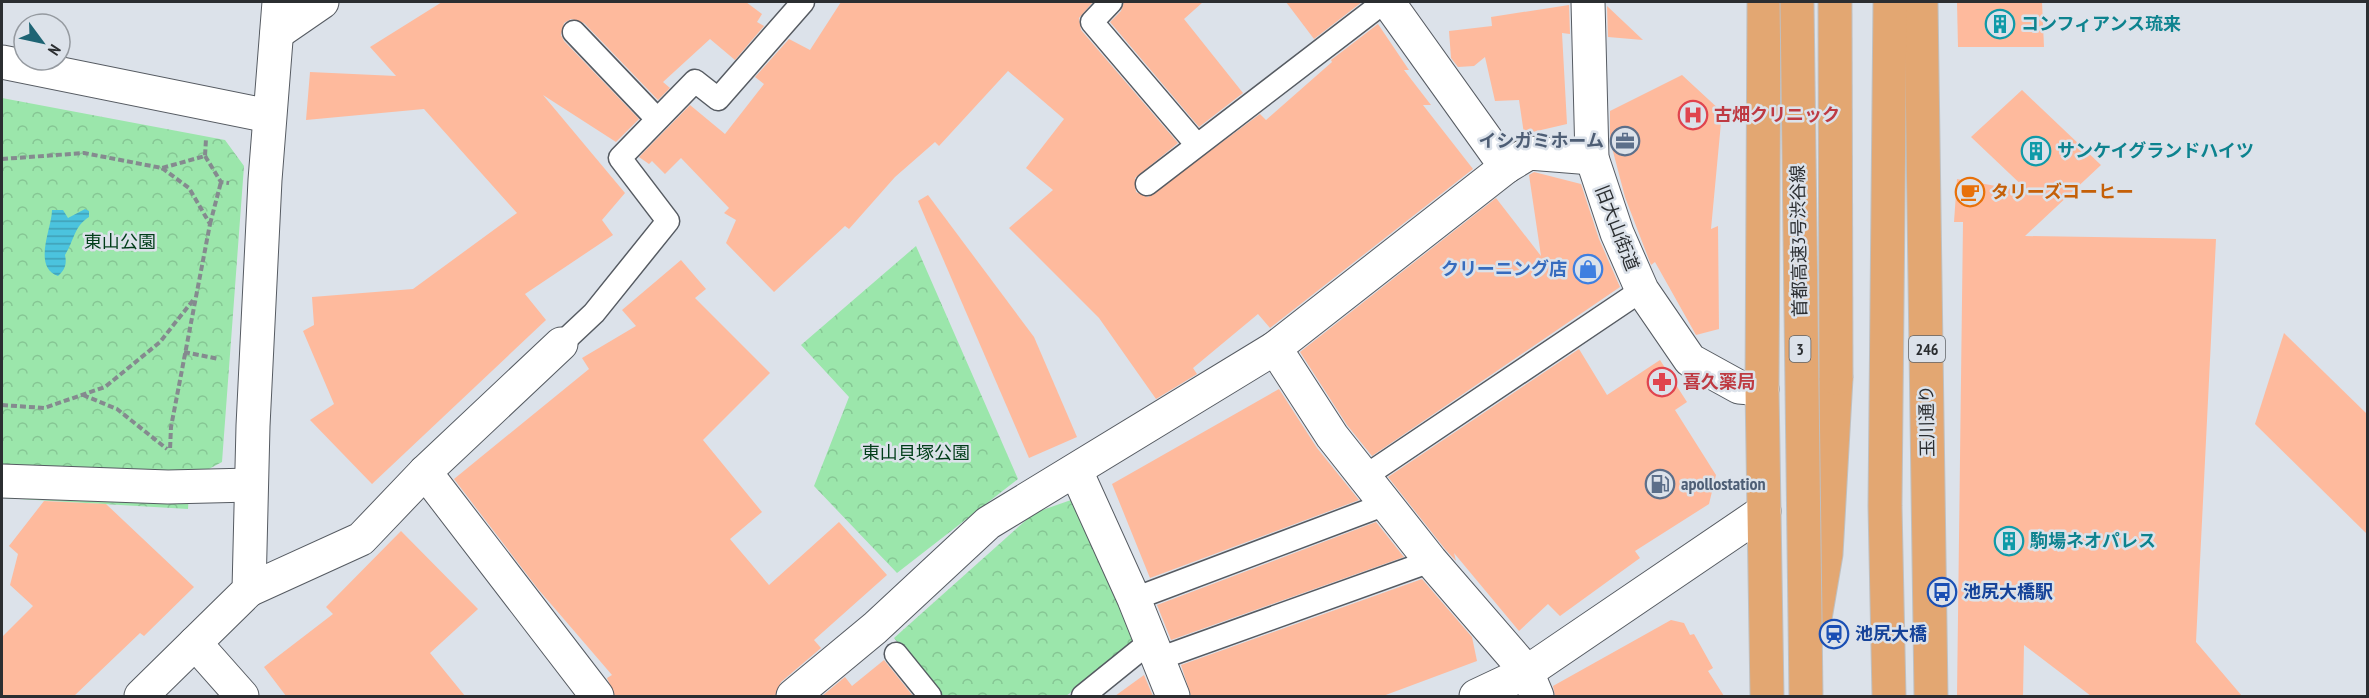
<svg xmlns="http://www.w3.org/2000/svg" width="2369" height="698" font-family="'PT Sans Narrow','Noto Sans JP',sans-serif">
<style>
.park{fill:url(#park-crowns)}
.water{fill:url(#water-rules)}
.building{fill:#feba9d}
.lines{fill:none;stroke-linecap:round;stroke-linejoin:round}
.lane-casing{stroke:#565b62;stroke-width:25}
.street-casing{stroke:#565b62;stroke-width:35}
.secondary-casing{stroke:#565b62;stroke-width:35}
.highway-casing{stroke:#bfc0c1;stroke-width:35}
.path{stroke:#858a8f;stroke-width:4;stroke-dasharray:6 3;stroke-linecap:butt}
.lane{stroke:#fff;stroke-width:22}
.street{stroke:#fff;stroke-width:33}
.secondary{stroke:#fff;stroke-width:33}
.highway{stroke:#e3a772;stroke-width:33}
.highway-bridge-casing{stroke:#bfc0c1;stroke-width:35;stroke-linecap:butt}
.highway-bridge{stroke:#e3a772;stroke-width:33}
.labels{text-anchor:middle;stroke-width:5;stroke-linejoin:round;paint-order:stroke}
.shield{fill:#dce2ea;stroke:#606468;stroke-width:1.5}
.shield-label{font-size:16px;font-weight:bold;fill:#2b2e31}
.culture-label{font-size:18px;font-weight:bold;fill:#0d838f;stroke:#dce2ea;text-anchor:start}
.health-label{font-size:18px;font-weight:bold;fill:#be3a42;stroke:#dce2ea;text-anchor:start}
.service-label{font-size:18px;font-weight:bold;fill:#4e5e75;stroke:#dce2ea;text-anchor:end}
.food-label{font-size:18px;font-weight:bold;fill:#c56008;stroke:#dce2ea;text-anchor:start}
.street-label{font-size:18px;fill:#2b2e31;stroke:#dce2ea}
.park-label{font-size:18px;fill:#013d19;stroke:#dce2ea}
.shop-label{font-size:18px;font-weight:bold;fill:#366cbe;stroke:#dce2ea;text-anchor:end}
.transit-label{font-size:18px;font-weight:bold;fill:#164399;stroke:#dce2ea;text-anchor:start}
</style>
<defs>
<pattern id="park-crowns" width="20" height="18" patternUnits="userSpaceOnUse" patternTransform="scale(1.5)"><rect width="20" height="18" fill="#9be6ab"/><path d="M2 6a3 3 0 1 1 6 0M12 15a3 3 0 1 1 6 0" fill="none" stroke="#86c694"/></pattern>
<pattern id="water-rules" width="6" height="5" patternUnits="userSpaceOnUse" patternTransform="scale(1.5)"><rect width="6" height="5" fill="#4bc3de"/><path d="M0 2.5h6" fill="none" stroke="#3f9fb5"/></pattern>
</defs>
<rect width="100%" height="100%" fill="#dce2ea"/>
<!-- park -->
<g class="park">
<polygon points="2,98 225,140 244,166 222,462 190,479 188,509 2,498"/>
<polygon points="916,246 1018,479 897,573 814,486 849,397 801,345"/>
<polygon points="1071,500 1139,640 1066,696 940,696 894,638 1034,513"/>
</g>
<!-- water -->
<path class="water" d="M 85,209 L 89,211 L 89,217 C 74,226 74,241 65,255 C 67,264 65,270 58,276 C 32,267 52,228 52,210 L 63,210 L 68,218 Z"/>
<!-- building -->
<g class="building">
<polygon points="442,2 746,2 762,14 757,22 764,26 735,60 710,39 663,82 670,88 658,100 584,23 571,19 564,23 561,35 564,41 639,119 616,142 543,95 625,193 602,220 613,235 525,294 546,320 372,484 310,420 334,404 303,331 314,325 312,297 413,289 517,213 424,109 306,120 310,72 396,76 370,47"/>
<polygon points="841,2 1093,2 1079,18 1081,30 1178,143 1135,178 1136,192 1148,197 1260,114 1266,120 1332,62 1331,60 1378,24 1409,70 1404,70 1431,105 1423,105 1473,169 1270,328 1258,314 1193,368 1197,374 1156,399 1099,318 1009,228 1053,190 1026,168 1064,119 1008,71 939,146 935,142 895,177 849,229 845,226 774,292 726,243 736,220 724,213 729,208 681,158 665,174 652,161 649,164 639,157 690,105 725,134 764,84 755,77 789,39 810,50"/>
<polygon points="1124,2 1203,2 1184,19 1243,93 1199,127 1110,22 1121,11"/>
<polygon points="1286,2 1362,2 1314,39"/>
<polygon points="1957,2 2042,2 2044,47 1958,47"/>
<polygon points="1569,5 1570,34 1562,33 1567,124 1524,134 1519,100 1495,101 1485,57 1474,66 1458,67 1451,58 1449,31 1492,26 1491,17"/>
<polygon points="1607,6 1643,40 1608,37"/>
<polygon points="1682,75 1722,112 1711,229 1718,226 1719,329 1696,335 1655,262 1651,265 1625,197 1610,140 1610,111"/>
<polygon points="2022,90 2101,165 2025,236 2216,239 2196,642 2242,696 2091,696 2024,645 2023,696 1957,696 1963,222 1954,222 1957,179 2029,192 1971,137"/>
<polygon points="1534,172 1581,184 1599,239 1620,287 1372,456 1347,425 1300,352 1496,198 1541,256 1529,175"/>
<polygon points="928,195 1034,337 1077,437 1029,458 918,201"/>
<polygon points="681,260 706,289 695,298 770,373 703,440 762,512 730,539 769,585 839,522 887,575 814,640 821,648 781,682 775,696 615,696 607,678 612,675 538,589 454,479 589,369 582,358 636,326 622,310"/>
<polygon points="2284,333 2367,414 2367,534 2255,424"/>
<polygon points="1579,349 1607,395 1660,360 1687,402 1675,410 1716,475 1709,504 1635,551 1640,558 1560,616 1548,604 1519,631 1454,553 1456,561 1445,549 1388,477"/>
<polygon points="1279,389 1317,448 1359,500 1150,578 1112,484"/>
<polygon points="44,501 106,504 194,587 144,636 140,633 74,696 2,696 2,637 33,606 10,585 18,554 9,546"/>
<polygon points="1376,522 1404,557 1171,640 1157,605"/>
<polygon points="401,531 478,609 430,653 465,696 286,696 264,667 333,614 326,607"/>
<polygon points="1422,579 1472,637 1477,661 1383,696 1191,696 1181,665"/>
<polygon points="1671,620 1684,623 1690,635 1694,634 1713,668 1708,671 1724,696 1555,696 1553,686"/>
<polygon points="884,660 913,696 822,696 845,677 852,686"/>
<polygon points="1144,675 1153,696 1115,696"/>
</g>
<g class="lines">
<!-- lane casing -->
<g class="lane-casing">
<g id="lane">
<polyline points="1111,2 1092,22 1197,145"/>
<polyline points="574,32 657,119"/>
<polyline points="1147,184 1384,2"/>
<polyline points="561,344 594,313 668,221 620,158 695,81 718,99 803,2"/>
<polyline points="1364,477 1642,290"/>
<polyline points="1134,599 1386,504"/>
<polyline points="896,654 930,696"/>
<polyline points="1158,659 1431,561"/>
<polyline points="1083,696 1151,641"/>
</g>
</g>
<!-- street casing -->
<g class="street-casing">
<g id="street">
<polyline points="1388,2 1506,167"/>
<polyline points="1588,2 1592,158 1617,233 1642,290 1690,360 1739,387 1762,389"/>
<polyline points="277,33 322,2"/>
<polyline points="1275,348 1332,436 1431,561 1527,672 1537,696"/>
<polyline points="1076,471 1134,599 1173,696"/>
<polyline points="425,472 597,696"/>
<polyline points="2,481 168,487 251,485"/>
<polyline points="249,590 361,539 425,472 561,344"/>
<polyline points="195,643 242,696"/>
<polyline points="793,696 875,628 988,523 1275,348 1506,167 1529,153 1592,158"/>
<polyline points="1476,696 1527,672 1764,511"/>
</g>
</g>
<!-- secondary casing -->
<g class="secondary-casing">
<g id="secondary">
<polyline points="2,62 269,116"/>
<polyline points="141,696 249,590 253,426 265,180 279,2"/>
</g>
</g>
<!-- highway casing -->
<g class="highway-casing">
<g id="highway">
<polyline points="1764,2 1762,389 1767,696"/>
<polyline points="1921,2 1931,696"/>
<polyline points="1814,624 1826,554 1836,378"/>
<polyline points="1889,696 1885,506 1890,2"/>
</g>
</g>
<!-- path -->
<g class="path">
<polyline points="205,156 221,182 229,183"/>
<polyline points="2,159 84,153 162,168 205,156 206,139"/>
<polyline points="162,168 189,188 210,224 171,427 170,450"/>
<polyline points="210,224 221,182"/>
<polyline points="184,352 219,359"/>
<polyline points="83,395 117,409 167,449"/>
<polyline points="2,405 44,408 105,387 160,342 194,299"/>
</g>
<!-- lane -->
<use href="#lane" class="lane"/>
<!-- street -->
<use href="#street" class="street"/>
<!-- secondary -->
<use href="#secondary" class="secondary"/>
<!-- highway -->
<use href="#highway" class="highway"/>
<!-- highway-bridge casing -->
<g class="highway-bridge-casing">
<g id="highway-bridge">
<polyline points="1797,2 1806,696"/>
<polyline points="1835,2 1836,378"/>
</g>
</g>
<!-- highway-bridge -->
<use href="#highway-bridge" class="highway-bridge"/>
</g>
<!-- icons -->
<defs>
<g id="building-ring" transform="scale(1.5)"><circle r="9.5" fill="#dce2ea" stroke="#0f9aa8" stroke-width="1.5"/><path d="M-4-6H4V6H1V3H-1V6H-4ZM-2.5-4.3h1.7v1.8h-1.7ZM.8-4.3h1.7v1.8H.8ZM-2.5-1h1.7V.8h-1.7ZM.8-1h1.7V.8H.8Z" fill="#0f9aa8"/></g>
<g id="hospital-ring" transform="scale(1.5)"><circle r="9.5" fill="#dce2ea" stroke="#e0444e" stroke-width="1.5"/><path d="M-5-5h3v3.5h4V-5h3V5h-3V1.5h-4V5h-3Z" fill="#e0444e"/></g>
<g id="office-ring" transform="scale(1.5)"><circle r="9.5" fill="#dce2ea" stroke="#5c6f8a" stroke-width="1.5"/><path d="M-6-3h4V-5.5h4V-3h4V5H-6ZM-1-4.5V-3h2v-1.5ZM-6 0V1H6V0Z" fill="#5c6f8a"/></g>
<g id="cafe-ring" transform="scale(1.5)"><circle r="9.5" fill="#dce2ea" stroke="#e8710a" stroke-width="1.5"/><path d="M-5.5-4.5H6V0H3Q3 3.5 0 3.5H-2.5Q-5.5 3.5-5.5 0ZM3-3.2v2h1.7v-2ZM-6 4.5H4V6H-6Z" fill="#e8710a"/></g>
<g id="shop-ring" transform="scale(1.5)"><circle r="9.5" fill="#dce2ea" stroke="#3f7fe0" stroke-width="1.5"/><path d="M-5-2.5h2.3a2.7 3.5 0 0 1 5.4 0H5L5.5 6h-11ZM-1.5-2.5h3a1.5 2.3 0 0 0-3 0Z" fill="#3f7fe0"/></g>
<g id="pharmacy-ring" transform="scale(1.5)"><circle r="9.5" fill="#dce2ea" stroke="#e0444e" stroke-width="1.5"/><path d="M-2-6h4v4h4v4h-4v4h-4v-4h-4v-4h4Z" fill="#e0444e"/></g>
<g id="fuel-ring" transform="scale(1.5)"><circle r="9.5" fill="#dce2ea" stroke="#5c6f8a" stroke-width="1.5"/><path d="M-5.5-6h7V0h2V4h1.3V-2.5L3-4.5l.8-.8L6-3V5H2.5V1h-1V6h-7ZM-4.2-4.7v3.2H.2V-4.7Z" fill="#5c6f8a"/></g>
<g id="bus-ring" transform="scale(1.5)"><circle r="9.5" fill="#dce2ea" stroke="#1a4fb4" stroke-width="1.5"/><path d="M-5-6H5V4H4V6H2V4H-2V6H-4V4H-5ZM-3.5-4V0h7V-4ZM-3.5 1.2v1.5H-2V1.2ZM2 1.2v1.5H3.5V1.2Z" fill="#1a4fb4"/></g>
<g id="station-ring" transform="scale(1.5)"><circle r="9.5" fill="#dce2ea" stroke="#1a4fb4" stroke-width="1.5"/><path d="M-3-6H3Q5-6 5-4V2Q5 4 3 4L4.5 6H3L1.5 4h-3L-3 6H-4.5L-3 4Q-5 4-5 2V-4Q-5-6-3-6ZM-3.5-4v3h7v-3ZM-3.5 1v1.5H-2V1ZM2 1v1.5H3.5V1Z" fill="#1a4fb4"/></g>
</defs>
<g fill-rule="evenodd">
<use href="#building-ring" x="2000" y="24"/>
<use href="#hospital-ring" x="1693" y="115"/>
<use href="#office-ring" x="1625" y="141"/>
<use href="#building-ring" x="2036" y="151"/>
<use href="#cafe-ring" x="1970" y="192"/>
<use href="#shop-ring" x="1588" y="269"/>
<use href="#pharmacy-ring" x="1662" y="382"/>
<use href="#fuel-ring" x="1660" y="484"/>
<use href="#building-ring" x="2009" y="541"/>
<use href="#bus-ring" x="1942" y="592"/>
<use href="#station-ring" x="1834" y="634"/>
</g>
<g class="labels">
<!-- shield labels -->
<g class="shield">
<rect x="1789.5" y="336" width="21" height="26" rx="4.5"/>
<rect x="1909" y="336" width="36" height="26" rx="4.5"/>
</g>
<g class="shield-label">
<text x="1800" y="355">3</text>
<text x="1927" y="355">246</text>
</g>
<!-- culture labels -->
<g class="culture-label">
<text x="2021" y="30">コンフィアンス琉来</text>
<text x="2057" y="157">サンケイグランドハイツ</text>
<text x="2030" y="547">駒場ネオパレス</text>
</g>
<!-- health labels -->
<g class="health-label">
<text x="1714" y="121">古畑クリニック</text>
<text x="1683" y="388">喜久薬局</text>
</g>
<!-- service labels -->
<g class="service-label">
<text x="1604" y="147">イシガミホーム</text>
<text x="1681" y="490" text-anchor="start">apollostation</text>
</g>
<!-- food labels -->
<g class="food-label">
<text x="1991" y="198">タリーズコーヒー</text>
</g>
<!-- street labels -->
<g class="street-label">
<text transform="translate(1617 228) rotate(69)" y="6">旧大山街道</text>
<text transform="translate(1799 241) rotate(-91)" y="6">首都高速3号渋谷線</text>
<text transform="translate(1927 421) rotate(-91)" y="6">玉川通り</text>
</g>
<!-- park labels -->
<g class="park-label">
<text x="120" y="248">東山公園</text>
<text x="916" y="459">東山貝塚公園</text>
</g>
<!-- shop labels -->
<g class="shop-label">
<text x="1567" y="275">クリーニング店</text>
</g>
<!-- transit labels -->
<g class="transit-label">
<text x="1963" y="598">池尻大橋駅</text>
<text x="1855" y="640">池尻大橋</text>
</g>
</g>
<!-- border -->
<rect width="2369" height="698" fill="none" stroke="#2b2e31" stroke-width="6"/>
<!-- north arrow -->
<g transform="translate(42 42) rotate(123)"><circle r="28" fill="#dce2ea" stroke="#959aa0" stroke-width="1.5"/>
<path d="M0-4.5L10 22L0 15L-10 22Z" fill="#1e6474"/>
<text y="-9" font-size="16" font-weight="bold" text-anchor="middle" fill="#2b2e31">N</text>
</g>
</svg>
